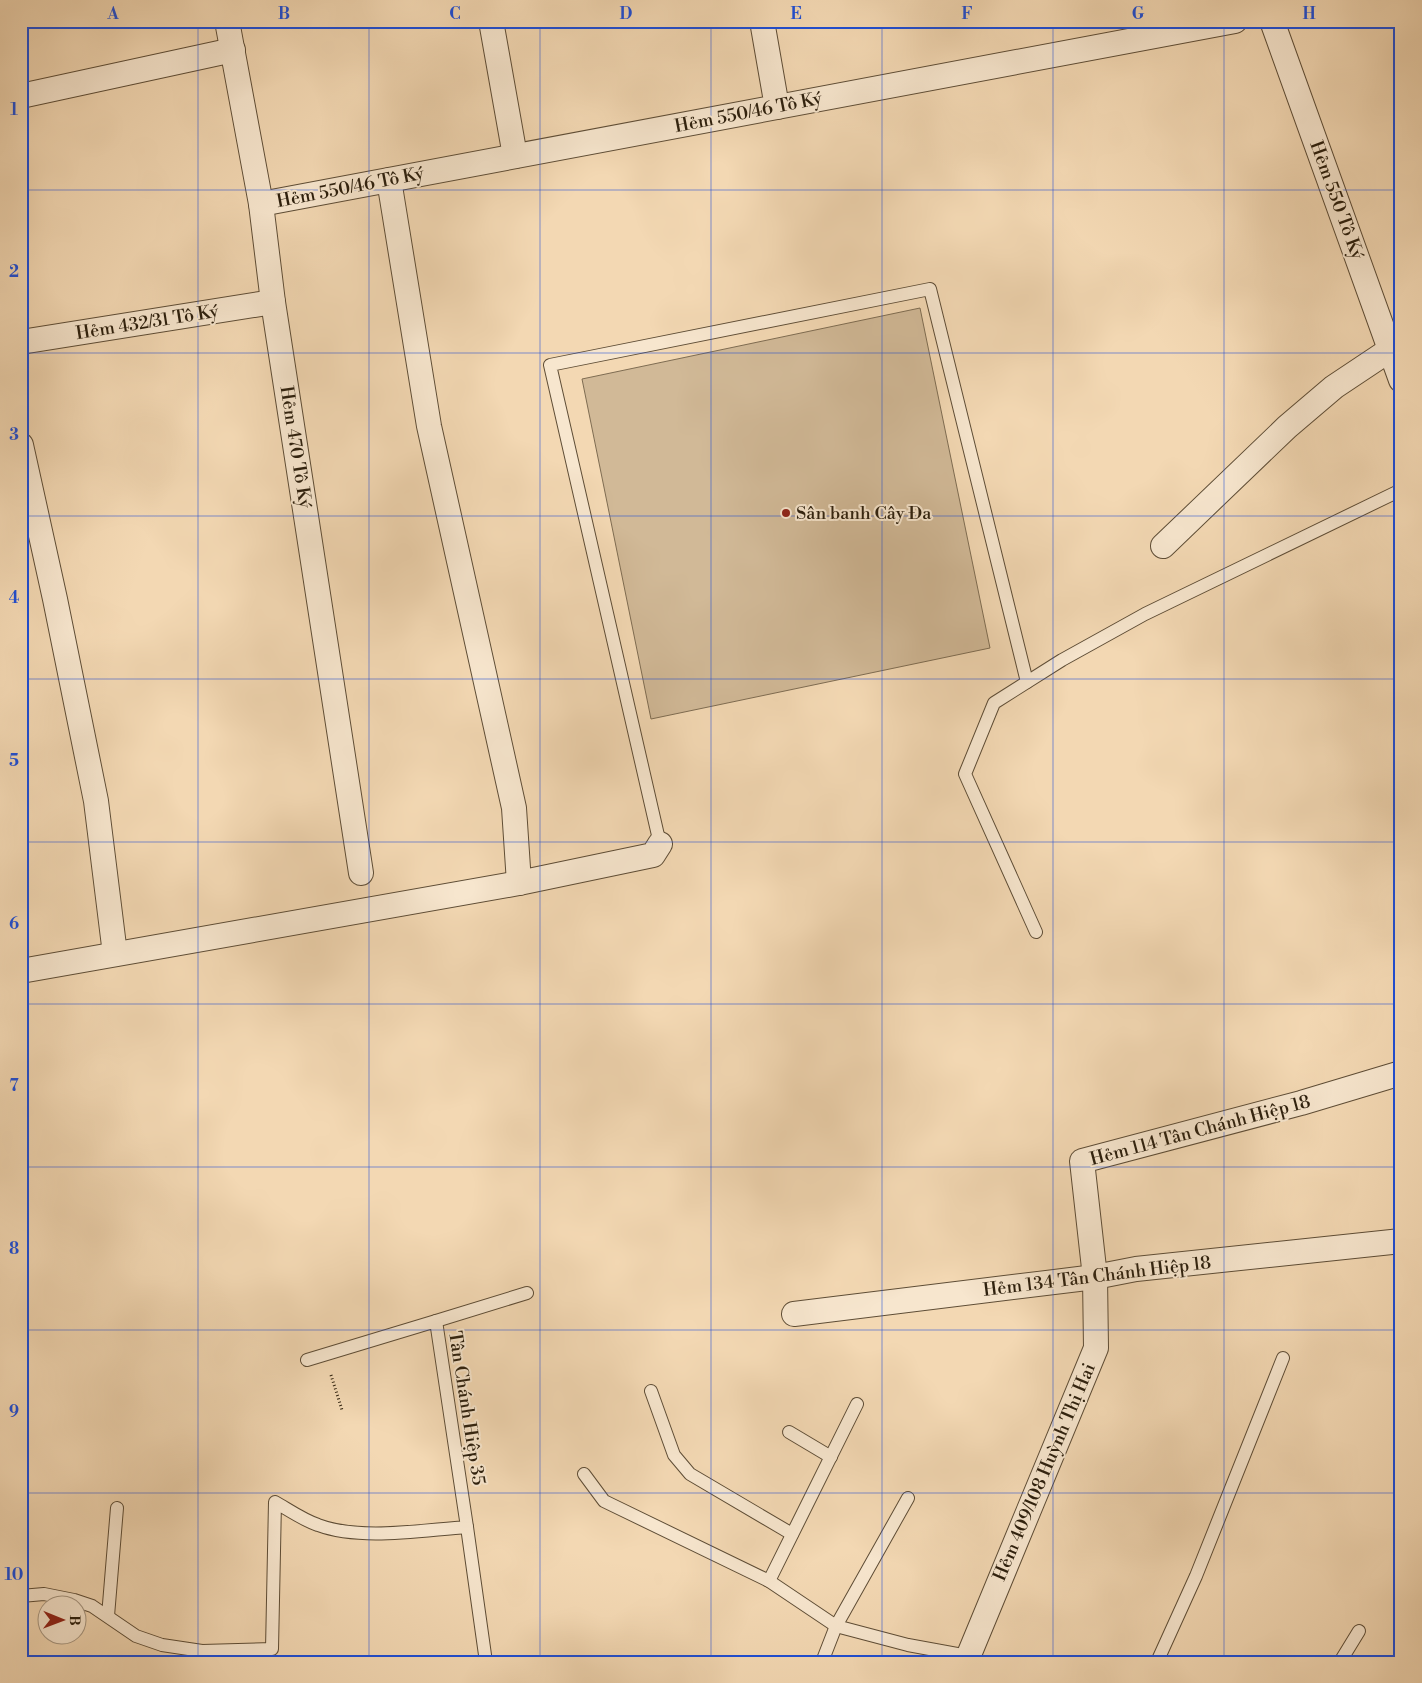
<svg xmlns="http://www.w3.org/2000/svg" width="1422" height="1683" font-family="'Libre Bodoni',serif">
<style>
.pitch{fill:#d1b997;stroke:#7e6c52}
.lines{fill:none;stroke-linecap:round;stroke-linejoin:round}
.service-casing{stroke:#5e4d36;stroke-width:14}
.minor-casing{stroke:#5e4d36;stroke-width:26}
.path{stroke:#2c1f0d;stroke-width:3;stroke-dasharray:1 2.5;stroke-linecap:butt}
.service{stroke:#f7e6ce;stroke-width:12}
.minor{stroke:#f7e6ce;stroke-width:24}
.grid{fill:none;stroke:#1d4ed8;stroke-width:1;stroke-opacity:0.55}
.poi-dot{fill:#8f2418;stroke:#f7e6ce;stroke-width:2}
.labels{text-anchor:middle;stroke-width:4;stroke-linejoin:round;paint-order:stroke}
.street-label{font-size:18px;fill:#2c1f0d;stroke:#f7e6ce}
.poi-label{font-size:18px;fill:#2c1f0d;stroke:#f7e6ce;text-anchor:start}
.neatline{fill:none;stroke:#1d4ed8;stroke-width:2}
.grid-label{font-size:16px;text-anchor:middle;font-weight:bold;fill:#1d4ed8}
</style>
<rect width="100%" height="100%" fill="#f3d8b3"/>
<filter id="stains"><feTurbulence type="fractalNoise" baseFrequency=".004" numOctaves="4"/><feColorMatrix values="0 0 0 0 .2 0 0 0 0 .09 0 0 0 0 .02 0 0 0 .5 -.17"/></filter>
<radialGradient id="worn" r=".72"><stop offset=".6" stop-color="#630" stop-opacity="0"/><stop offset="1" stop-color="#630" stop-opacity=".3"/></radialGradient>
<!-- pitch -->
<polygon class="pitch" points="920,308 990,648 651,719 582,379"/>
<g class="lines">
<!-- service casing -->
<g class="service-casing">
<g id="service">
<polyline points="660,844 550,365 930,289 1027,682"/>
<polyline points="1036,932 965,774 994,703 1062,660 1145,614 1401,490"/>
<polyline points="436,1321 527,1293"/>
<polyline points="651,1391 674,1455 690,1474 792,1534"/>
<polyline points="789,1432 831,1457"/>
<polyline points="584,1474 604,1501 769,1581 836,1626 908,1645 968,1656 982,1662"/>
<polyline points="467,1527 486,1662"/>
<polyline points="769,1581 857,1404"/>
<path d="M 21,1596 L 44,1594 L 74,1600 L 92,1606 L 136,1636 L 162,1645 L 202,1651 L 272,1649 L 275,1502 C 289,1510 303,1520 318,1525 C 361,1541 422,1530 467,1527 L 436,1321 L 307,1360"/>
<polyline points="108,1616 117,1508"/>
<polyline points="822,1662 836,1626 908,1498"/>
<polyline points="1157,1662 1196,1576 1283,1358"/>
<polyline points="1340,1662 1359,1631"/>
</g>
</g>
<!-- minor casing -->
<g class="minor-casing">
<g id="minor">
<polyline points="227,21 261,204 273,302 361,873"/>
<polyline points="491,21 515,156"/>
<polyline points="762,21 777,107"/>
<polyline points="1272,21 1401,380"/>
<polyline points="21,96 233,50"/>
<polyline points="389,180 429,426 514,808 519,883"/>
<polyline points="261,204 1235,21"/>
<polyline points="21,342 273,302"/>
<polyline points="21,445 55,599 96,801 115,954"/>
<polyline points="1163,546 1287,427 1334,387 1391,349"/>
<polyline points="21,971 519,883 653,855 660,844"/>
<polyline points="794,1314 1095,1277 1136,1269 1401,1241"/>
<polyline points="966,1662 1096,1348 1095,1277 1082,1161 1301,1103 1401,1073"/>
</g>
</g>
<!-- path -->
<polyline class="path" points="331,1375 342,1410"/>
<!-- service -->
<use href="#service" class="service"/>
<!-- minor -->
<use href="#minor" class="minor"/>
</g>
<!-- grid -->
<path class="grid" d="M 198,21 L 198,1662M 369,21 L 369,1662M 540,21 L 540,1662M 711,21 L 711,1662M 882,21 L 882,1662M 1053,21 L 1053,1662M 1224,21 L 1224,1662M 21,190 L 1401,190M 21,353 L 1401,353M 21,516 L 1401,516M 21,679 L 1401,679M 21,842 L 1401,842M 21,1004 L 1401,1004M 21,1167 L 1401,1167M 21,1330 L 1401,1330M 21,1493 L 1401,1493"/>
<!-- markers -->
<circle class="poi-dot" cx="786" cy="513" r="5"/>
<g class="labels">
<!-- street labels -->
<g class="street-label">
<text transform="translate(748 112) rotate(-11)" y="6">Hẻm 550/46 Tô Ký</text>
<text transform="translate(350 187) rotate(-11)" y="6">Hẻm 550/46 Tô Ký</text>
<text transform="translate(1337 200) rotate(70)" y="6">Hẻm 550 Tô Ký</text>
<text transform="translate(147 322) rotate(-9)" y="6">Hẻm 432/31 Tô Ký</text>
<text transform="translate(296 447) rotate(81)" y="6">Hẻm 470 Tô Ký</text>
<text transform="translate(1200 1130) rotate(-15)" y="6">Hẻm 114 Tân Chánh Hiệp 18</text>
<text transform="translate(1097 1276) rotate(-7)" y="6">Hẻm 134 Tân Chánh Hiệp 18</text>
<text transform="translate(467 1408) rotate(81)" y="6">Tân Chánh Hiệp 35</text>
<text transform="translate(1044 1472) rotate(-67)" y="6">Hẻm 409/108 Huỳnh Thị Hai</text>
</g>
<!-- poi labels -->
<g class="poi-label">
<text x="796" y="519">Sân banh Cây Đa</text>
</g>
</g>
<!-- margin -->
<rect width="1422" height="1683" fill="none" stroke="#f3d8b3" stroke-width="55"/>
<!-- north arrow -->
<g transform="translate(62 1620) rotate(91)"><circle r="24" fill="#f7e6ce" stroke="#a69681"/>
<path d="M0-4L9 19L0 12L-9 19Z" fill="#8f2418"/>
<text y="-8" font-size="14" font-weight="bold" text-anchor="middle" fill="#2c1f0d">B</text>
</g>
<rect x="28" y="28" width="1366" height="1628" class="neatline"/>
<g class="grid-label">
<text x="113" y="19">A</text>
<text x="284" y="19">B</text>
<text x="455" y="19">C</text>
<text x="626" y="19">D</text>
<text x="796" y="19">E</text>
<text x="967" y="19">F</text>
<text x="1138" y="19">G</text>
<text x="1309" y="19">H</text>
<text x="14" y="115">1</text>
<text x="14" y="277">2</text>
<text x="14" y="440">3</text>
<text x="14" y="603">4</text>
<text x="14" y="766">5</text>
<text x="14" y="929">6</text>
<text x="14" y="1091">7</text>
<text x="14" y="1254">8</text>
<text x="14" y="1417">9</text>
<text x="14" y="1580">10</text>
</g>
<rect width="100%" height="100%" filter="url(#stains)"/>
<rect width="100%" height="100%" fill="url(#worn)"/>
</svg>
